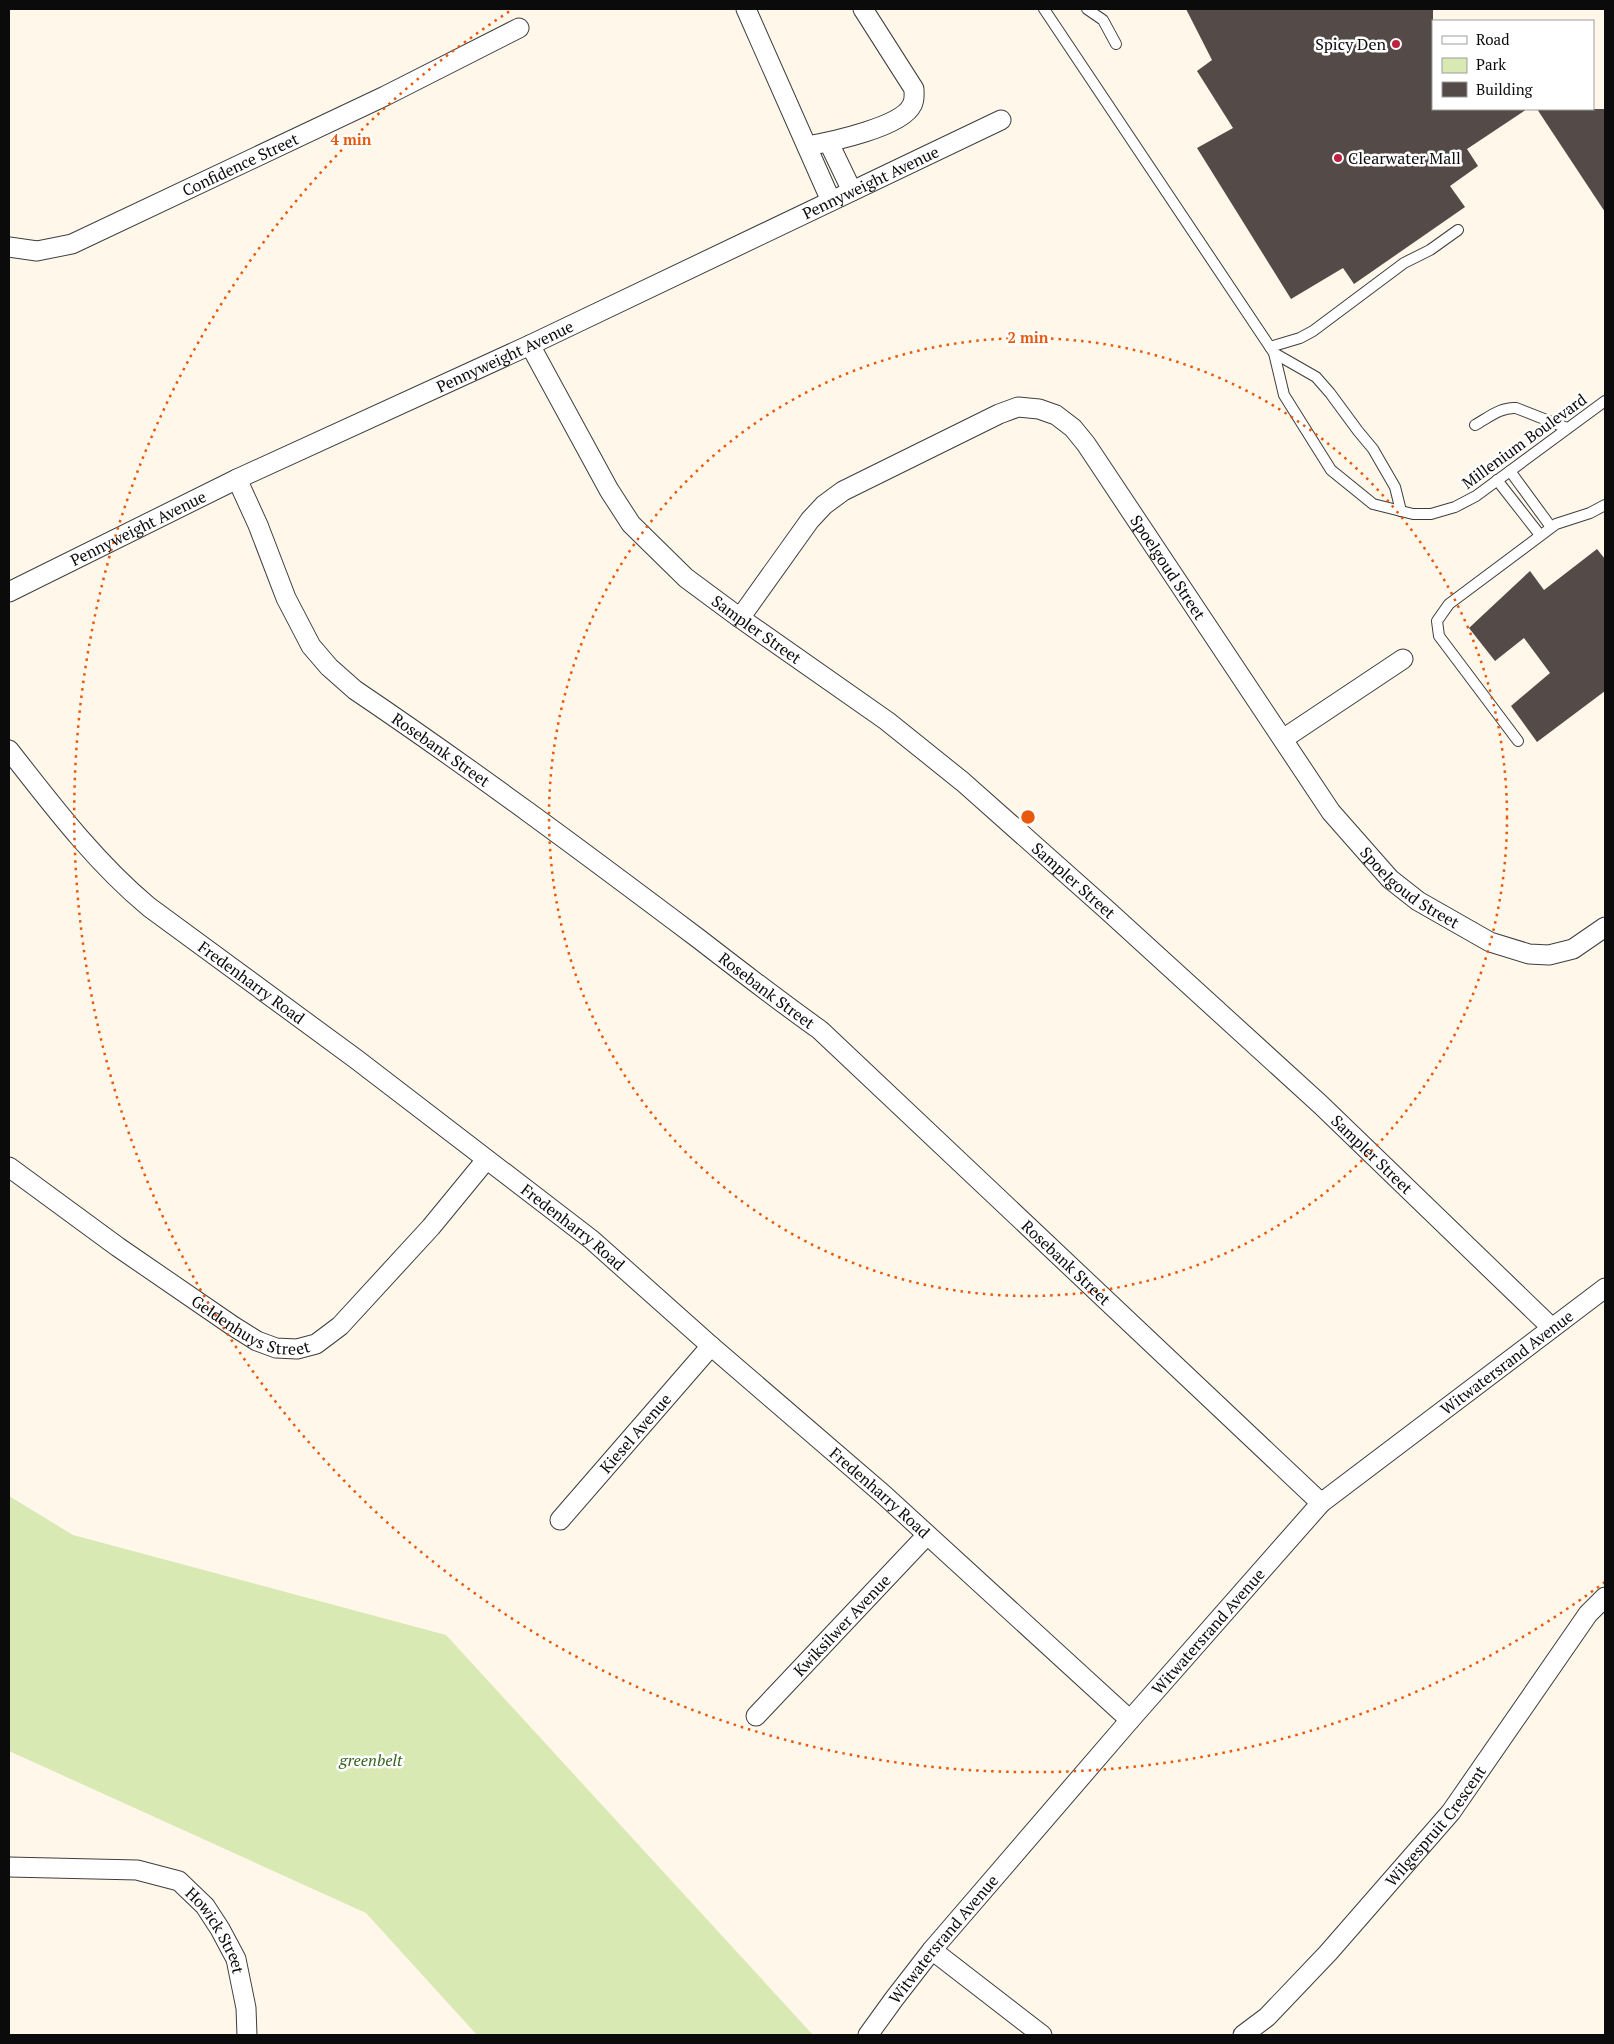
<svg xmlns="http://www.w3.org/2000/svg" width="1614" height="2044" font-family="'PT Serif',serif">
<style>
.green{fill:#d8e9b3}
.building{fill:#544a47}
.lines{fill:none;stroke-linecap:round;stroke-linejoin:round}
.service-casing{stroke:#3e3e3e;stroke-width:12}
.minor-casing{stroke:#3e3e3e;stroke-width:21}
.service{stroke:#fff;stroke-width:10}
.minor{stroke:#fff;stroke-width:19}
.ring{fill:none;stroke:#e8590c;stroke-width:2.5;stroke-dasharray:2.5 5}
.poi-dot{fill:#bd2241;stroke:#fff;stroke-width:2}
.labels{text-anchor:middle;stroke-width:5;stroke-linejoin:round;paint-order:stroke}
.poi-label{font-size:16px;fill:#0b0b0b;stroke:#fff;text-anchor:end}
.street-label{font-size:16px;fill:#0b0b0b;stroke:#fff}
.park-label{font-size:16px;font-style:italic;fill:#35631b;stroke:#fff}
.centre{fill:#e8590c;stroke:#fff;stroke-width:2.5}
.ring-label{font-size:15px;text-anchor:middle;font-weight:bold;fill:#e8590c;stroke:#fff;stroke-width:5;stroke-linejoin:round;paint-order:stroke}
</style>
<rect width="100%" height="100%" fill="#fff7e9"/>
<!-- green -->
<polygon class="green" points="9,1496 73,1535 446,1635 813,2035 477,2035 366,1913 9,1751"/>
<!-- building -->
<g class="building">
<polygon points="1186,9 1433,9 1433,109 1527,109 1467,149 1478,166 1450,186 1465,207 1354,284 1343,268 1291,299 1197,148 1233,128 1197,71 1212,60"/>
<polygon points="1537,109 1605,109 1605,212"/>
<polygon points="1597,549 1605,559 1605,691 1537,742 1511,706 1550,673 1524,638 1495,661 1469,628 1530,571 1544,590"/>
</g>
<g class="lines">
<!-- service casing -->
<g class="service-casing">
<g id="service">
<polyline points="1044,9 1274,353 1284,395 1331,470 1373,504 1413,514 1431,514 1455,507 1476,496 1605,401"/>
<polyline points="1087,9 1103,20 1116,44"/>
<polyline points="1270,347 1300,338 1313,331 1404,263 1430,250 1458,230"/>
<polyline points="1274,353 1316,377 1330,393 1358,431 1373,449 1395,487 1401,511"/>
<path d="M 1475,425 C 1488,418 1500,407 1516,408 L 1567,428"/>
<polyline points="1510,471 1551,527"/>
<polyline points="1497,480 1540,535"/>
<polyline points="1518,741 1439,636 1437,621 1449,604 1556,524 1590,513 1605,505"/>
</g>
</g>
<!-- minor casing -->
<g class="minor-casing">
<g id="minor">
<polyline points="746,9 831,201"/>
<polyline points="829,143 852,191"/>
<path d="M 807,146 C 830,142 902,127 912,105 C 915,100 914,95 914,89 L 863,9"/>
<path id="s1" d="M 9,247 L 37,251 L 72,244 L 385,96 L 519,28"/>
<path id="s2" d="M 530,345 L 609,490 L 631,524 L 686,578 L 740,618 L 887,721 L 963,782 L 1106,909 L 1321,1105 L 1552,1328"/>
<path id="s3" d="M 237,479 L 258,525 L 286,598 L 311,646 L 329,667 L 355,690 C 472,769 586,854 699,939 C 739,970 779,1001 820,1030 L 1321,1503"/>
<path id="s4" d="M 9,592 L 237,479 L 530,345 L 1001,120"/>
<path id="s5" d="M 740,618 L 810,520 L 824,505 L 843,491 L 999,414 L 1018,407 L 1039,409 L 1056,415 L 1073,428 L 1086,444 L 1331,812 L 1390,879 L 1418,901 L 1490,942 L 1529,954 L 1549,955 L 1573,949 L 1605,927"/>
<polyline points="1283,739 1403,659"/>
<path id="s6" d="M 9,750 C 52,805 95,862 149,907 L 356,1059 L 592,1240 L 711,1346 L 884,1495 L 1130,1720"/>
<path id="s7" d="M 9,1167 L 118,1247 L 233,1326 L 257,1341 L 276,1348 L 297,1349 L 316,1344 L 340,1326 L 431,1227 L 486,1160"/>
<path id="s8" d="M 560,1520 L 711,1346"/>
<path id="s9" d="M 756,1716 L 927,1535"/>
<path id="s10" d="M 9,1867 L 137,1870 L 179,1881 L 205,1906 L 220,1929 L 236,1959 L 246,2008 L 247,2035"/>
<polyline points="932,1950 1042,2035"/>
<path id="s11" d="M 868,2035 L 894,1999 L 932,1950 L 1130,1720 L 1321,1503 L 1605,1288"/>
<path id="s12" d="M 1243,2035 L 1267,2017 L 1328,1953 L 1451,1812 L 1588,1614 L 1605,1597"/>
</g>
</g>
<!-- service -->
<use href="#service" class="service"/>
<!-- minor -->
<use href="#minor" class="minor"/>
</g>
<!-- distance rings -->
<g class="ring">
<circle cx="1028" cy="817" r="479"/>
<path d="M1605 1582A958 958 0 1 1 513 9"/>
</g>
<!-- markers -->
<g class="poi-dot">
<circle cx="1396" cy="44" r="5"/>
<circle cx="1338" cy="158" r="5"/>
</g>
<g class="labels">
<!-- poi labels -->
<g class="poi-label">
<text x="1386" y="50">Spicy Den</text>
<text x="1348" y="164" text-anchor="start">Clearwater Mall</text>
</g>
<!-- street labels -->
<g class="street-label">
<text dy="6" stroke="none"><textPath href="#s1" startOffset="250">Confidence Street</textPath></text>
<text dy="6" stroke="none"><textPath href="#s4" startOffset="954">Pennyweight Avenue</textPath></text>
<text dy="6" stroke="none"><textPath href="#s4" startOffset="549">Pennyweight Avenue</textPath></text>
<text transform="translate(1524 441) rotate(-36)" y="6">Millenium Boulevard</text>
<text dy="6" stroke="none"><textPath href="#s4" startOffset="144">Pennyweight Avenue</textPath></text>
<text dy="6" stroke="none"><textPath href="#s5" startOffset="588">Spoelgoud Street</textPath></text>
<text dy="6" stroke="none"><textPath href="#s2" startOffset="370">Sampler Street</textPath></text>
<text dy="6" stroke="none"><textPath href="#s3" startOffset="350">Rosebank Street</textPath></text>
<text dy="6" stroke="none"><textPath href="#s2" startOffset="775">Sampler Street</textPath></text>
<text dy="6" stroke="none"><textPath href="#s5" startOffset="992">Spoelgoud Street</textPath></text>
<text dy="6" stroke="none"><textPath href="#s6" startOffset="338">Fredenharry Road</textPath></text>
<text dy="6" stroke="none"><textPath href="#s3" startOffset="755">Rosebank Street</textPath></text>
<text dy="6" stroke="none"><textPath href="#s2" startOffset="1180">Sampler Street</textPath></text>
<text dy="6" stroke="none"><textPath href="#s6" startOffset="742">Fredenharry Road</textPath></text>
<text dy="6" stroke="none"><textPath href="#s3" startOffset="1160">Rosebank Street</textPath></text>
<text dy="6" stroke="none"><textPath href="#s7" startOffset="292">Geldenhuys Street</textPath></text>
<text dy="6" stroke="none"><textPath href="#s11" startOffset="932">Witwatersrand Avenue</textPath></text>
<text dy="6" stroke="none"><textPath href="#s8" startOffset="115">Kiesel Avenue</textPath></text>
<text dy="6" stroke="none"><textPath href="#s6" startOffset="1148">Fredenharry Road</textPath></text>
<text dy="6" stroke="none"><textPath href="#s9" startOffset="125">Kwiksilwer Avenue</textPath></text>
<text dy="6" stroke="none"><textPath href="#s11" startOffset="528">Witwatersrand Avenue</textPath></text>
<text dy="6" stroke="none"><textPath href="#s12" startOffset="285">Wilgespruit Crescent</textPath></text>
<text dy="6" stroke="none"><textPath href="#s10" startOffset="234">Howick Street</textPath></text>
<text dy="6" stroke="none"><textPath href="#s11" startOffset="122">Witwatersrand Avenue</textPath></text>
</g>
<!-- park labels -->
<g class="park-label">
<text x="371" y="1766">greenbelt</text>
</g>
</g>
<circle cx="1028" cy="817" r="8" class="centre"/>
<g class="ring-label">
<text x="351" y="145">4 min</text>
<text x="1028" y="343">2 min</text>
</g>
<!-- border -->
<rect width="1614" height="2044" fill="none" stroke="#0b0b0b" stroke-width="20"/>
<!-- legend -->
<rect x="1432" y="20" width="162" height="90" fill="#ffffff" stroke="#9d9d9d"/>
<rect x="1442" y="36" width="25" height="8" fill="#ffffff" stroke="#9d9d9d"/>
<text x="1476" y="45" font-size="15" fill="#0b0b0b">Road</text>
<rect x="1442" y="58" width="25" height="15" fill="#d8e9b3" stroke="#9d9d9d"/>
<text x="1476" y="70" font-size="15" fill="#0b0b0b">Park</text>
<rect x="1442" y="82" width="25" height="15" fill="#544a47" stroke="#9d9d9d"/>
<text x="1476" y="95" font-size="15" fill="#0b0b0b">Building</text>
</svg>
